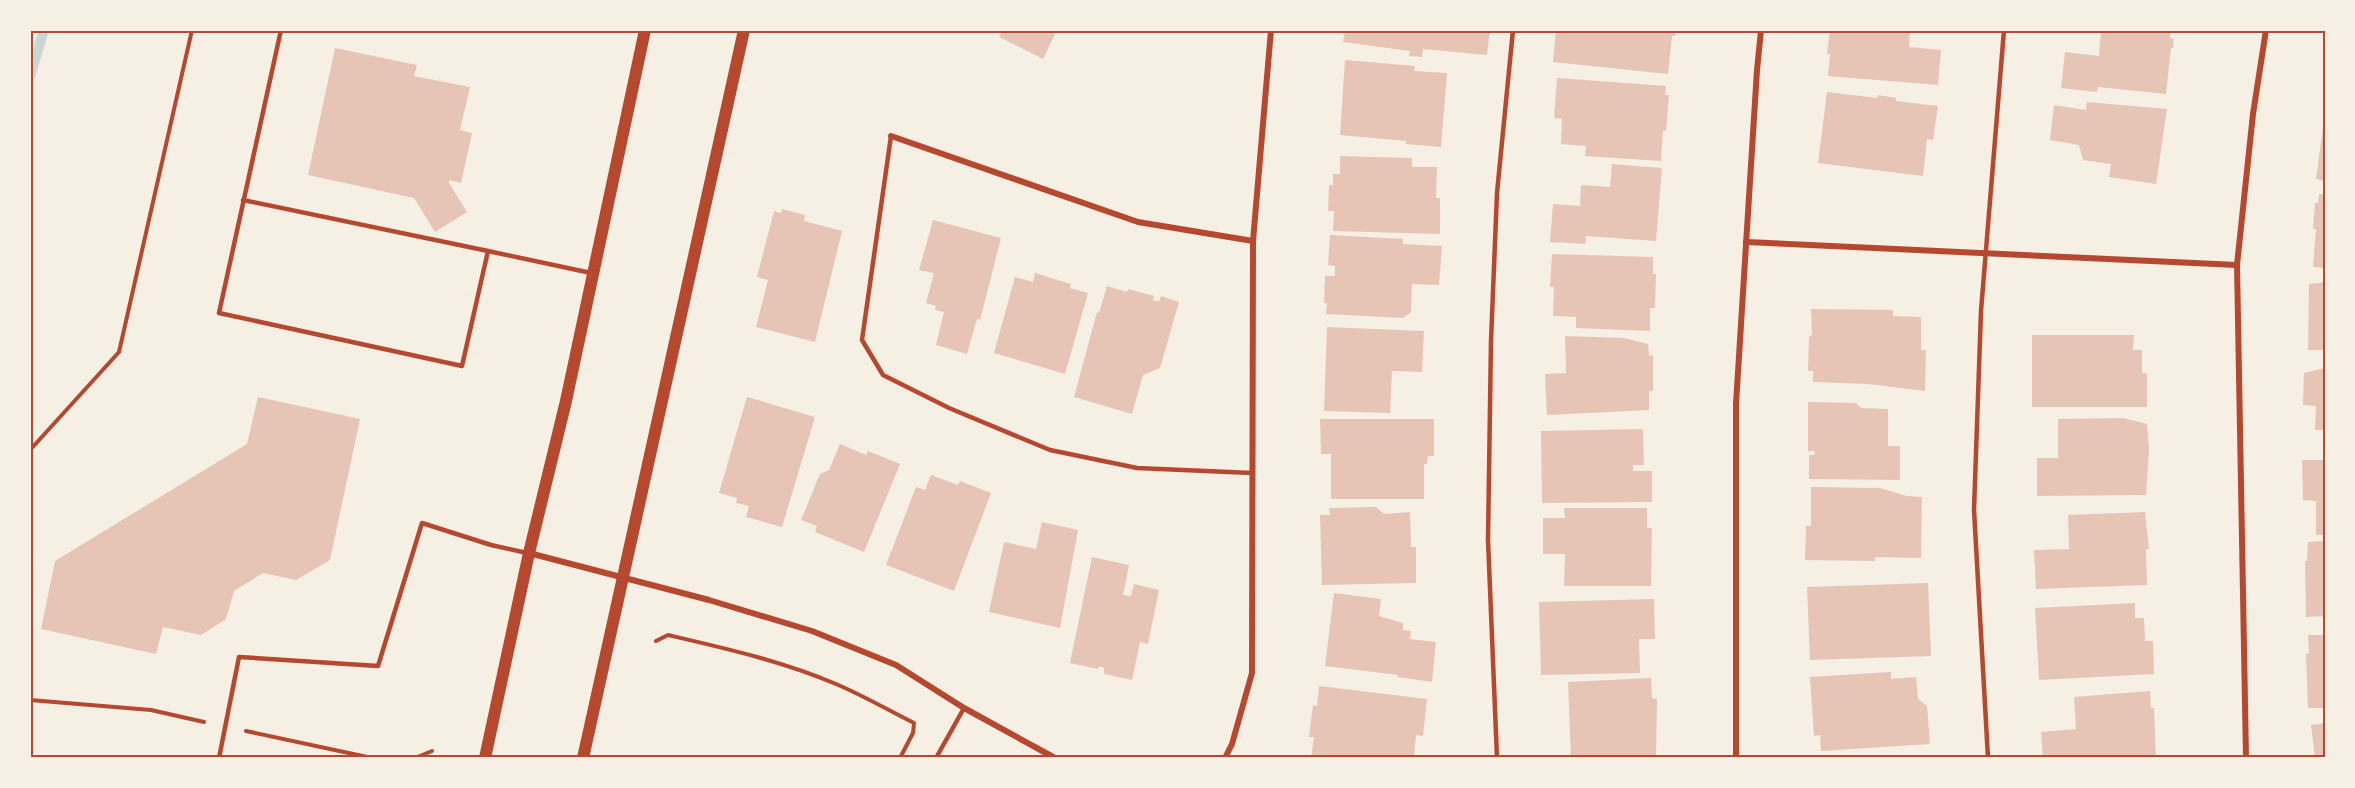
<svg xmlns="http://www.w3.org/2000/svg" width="2355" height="788" font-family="Raleway,sans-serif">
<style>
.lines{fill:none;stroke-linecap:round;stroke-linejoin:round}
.stream{stroke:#c9d6d2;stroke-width:10}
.building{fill:#e6c5b7}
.path{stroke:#b5482f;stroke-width:4}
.service{stroke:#b5482f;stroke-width:4.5}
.minor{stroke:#b5482f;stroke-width:6}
.secondary{stroke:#b5482f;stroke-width:12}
.neatline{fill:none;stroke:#b5482f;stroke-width:2}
</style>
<rect width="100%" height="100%" fill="#f6efe4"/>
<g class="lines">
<!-- stream -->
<polyline class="stream" points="30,76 44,30"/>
</g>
<!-- building -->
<g class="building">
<polygon points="1003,30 1057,30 1043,59 999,37"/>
<polygon points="1345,30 1490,30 1487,55 1423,49 1422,57 1409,56 1410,51 1343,42"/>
<polygon points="1556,30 1676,30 1675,36 1672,36 1668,74 1553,62"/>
<polygon points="1830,30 1910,30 1909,47 1941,50 1938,85 1828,76 1830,54 1827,54"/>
<polygon points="2101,30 2171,30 2170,38 2174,39 2173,48 2171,48 2166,94 2098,87 2097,92 2061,88 2065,52 2099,56"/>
<polygon points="335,48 417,65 414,76 470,87 460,130 472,133 461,183 449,180 449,183 467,212 435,232 414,198 308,175"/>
<polygon points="1345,60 1415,66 1414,71 1447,73 1441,147 1406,144 1406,141 1340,135"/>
<polygon points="1557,78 1666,86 1665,95 1669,95 1666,131 1663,130 1661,161 1585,156 1586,146 1561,144 1562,119 1554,118"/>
<polygon points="1827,92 1877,98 1878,95 1896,98 1896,101 1938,106 1933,140 1927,139 1923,176 1818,163"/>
<polygon points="2087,102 2167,109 2156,184 2109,177 2111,164 2083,160 2079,145 2050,140 2054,105 2086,110"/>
<polygon points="2324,120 2325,120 2325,181 2316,179"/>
<polygon points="1340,156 1412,158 1412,167 1437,167 1436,198 1440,198 1440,234 1333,231 1334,211 1328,211 1329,185 1333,185 1333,174 1340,174"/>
<polygon points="1612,164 1662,168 1656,241 1586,236 1585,244 1550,242 1553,204 1580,206 1581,185 1610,187"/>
<polygon points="2319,194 2325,194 2325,268 2313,267 2316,229 2313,229 2315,203 2318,203"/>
<polygon points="782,209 805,215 804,221 842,231 815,342 756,327 768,280 757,277 774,211 781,213"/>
<polygon points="933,220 1001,238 980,320 977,319 967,354 936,345 944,312 935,310 936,306 926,303 934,273 919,270"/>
<polygon points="1330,235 1403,239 1403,244 1442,246 1439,285 1412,284 1411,312 1403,318 1326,314 1327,303 1324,303 1325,276 1335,276 1335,266 1328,265"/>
<polygon points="1552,254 1653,257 1653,274 1656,274 1655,308 1650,308 1650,331 1576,328 1576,317 1553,316 1554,287 1550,287"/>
<polygon points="1035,273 1071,284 1070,288 1088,293 1065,374 994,353 1015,277 1033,282"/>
<polygon points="2325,281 2325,350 2308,350 2309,284 2320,283"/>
<polygon points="1107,286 1127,292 1128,289 1154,296 1153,300 1159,302 1161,296 1179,302 1160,368 1143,375 1132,414 1074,397 1097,312 1099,313"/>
<polygon points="1811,309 1893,310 1893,316 1921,317 1921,350 1926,350 1925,391 1868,384 1813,382 1813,371 1808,371 1809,336 1812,335"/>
<polygon points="1327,327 1424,331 1422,372 1392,371 1390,413 1324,411"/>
<polygon points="2032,335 2134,335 2133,350 2142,350 2142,373 2147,373 2147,407 2032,407"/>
<polygon points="1565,336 1624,338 1648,344 1649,356 1653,355 1653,391 1649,391 1649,410 1547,415 1545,374 1566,373"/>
<polygon points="2325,368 2325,430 2315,430 2316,406 2303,405 2304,373"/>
<polygon points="258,397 360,419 330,560 296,580 263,573 234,591 226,619 201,635 163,627 156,654 41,629 55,561 247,444"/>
<polygon points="747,397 815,417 782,527 746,517 749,506 736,503 737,498 719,493"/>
<polygon points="1808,402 1856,403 1861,408 1888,409 1888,446 1900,446 1900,480 1809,479 1809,455 1814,455 1815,451 1808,451"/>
<polygon points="2123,418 2147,424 2149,449 2146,495 2037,496 2037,458 2058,458 2058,419"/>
<polygon points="1320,419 1434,419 1434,456 1428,456 1427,464 1424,464 1424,499 1331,499 1331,454 1321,454"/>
<polygon points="1643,429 1644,465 1633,465 1633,471 1652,471 1652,502 1542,503 1541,431"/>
<polygon points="840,444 866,455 868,451 900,464 864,552 815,532 817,526 801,520 820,474 829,470"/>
<polygon points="2302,460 2325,460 2325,535 2316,535 2316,501 2303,500"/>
<polygon points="931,475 958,485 960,481 991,493 954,591 886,565 916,487 925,490"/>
<polygon points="1811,487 1880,488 1907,496 1922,497 1921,558 1875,557 1875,561 1805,560 1806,526 1811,526"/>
<polygon points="1376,507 1384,514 1410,512 1411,547 1416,547 1416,583 1322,585 1320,515 1330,515 1329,508"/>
<polygon points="1564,508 1647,508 1647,528 1652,528 1651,586 1564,586 1565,554 1543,554 1543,518 1565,518"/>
<polygon points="2145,512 2149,549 2146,549 2147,585 2036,589 2034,550 2069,549 2068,515"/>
<polygon points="1042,522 1078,530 1060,628 989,612 1004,542 1036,549"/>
<polygon points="2325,541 2325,616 2306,617 2305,561 2307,561 2308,542"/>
<polygon points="1092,557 1129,565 1123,595 1131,596 1134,584 1159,590 1148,644 1140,642 1132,680 1104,674 1104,668 1099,666 1098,669 1070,663"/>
<polygon points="1928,583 1931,656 1810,660 1807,587"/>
<polygon points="1334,593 1381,599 1379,616 1403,623 1403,630 1411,631 1410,639 1436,642 1432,682 1397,677 1398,675 1325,666"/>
<polygon points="1654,599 1655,639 1639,639 1640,673 1541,675 1539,602"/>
<polygon points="2135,603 2135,618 2144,618 2145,641 2153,641 2154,674 2039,680 2035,608"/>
<polygon points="2308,635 2325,635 2325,708 2308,708 2306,654 2309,653"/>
<polygon points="1891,672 1891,679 1916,677 1918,699 1927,706 1930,744 1821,751 1820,735 1814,736 1810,677"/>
<polygon points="1651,678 1652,698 1657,699 1656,755 1571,758 1568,682"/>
<polygon points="1319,686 1427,699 1423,736 1416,735 1414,758 1311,758 1314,737 1309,737 1313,705 1317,706"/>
<polygon points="2150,691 2151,708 2154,708 2156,758 2043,758 2041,732 2076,729 2074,697"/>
<polygon points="2325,723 2325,758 2315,758 2311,725"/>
</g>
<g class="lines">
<!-- path -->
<g class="path">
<polyline points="30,450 119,352 192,30"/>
<path d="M 656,641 L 668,635 C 724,648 782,661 836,684 C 862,695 888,710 914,723 L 913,733 L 900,758"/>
<polyline points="30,700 151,710 204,722"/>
<polyline points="246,731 372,758"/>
<polyline points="415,758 432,751"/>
</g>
<!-- service -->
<g class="service">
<polyline points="281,30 219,313 462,366 488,251 591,273"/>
<polyline points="891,136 862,340 883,375 949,408 1050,450 1137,468 1252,473"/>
<polyline points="243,200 488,251"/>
<polyline points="219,758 239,657 378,666 422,523 491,545 527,553"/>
<polyline points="936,758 964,708"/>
<polyline points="1497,758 1488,540 1491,341 1497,193 1513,30"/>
<polyline points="1988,758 1974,510 1981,311 2004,30"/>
</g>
<!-- minor -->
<g class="minor">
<polyline points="891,136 1138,222 1253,241"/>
<polyline points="1746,242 2237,265"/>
<polyline points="529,553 709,600 812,631 896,665 964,708 1055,758"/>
<polyline points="1225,758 1232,744 1252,673 1253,241 1271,30"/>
<polyline points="1736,758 1736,404 1757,70 1761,30"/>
<polyline points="2246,758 2237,265 2253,114 2266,30"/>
</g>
<!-- secondary -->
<g class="secondary">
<polyline points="485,758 529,553 566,401 645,30"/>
<polyline points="583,758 744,30"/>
</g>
</g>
<!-- border -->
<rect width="2355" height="788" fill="none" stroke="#f6efe4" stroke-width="63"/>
<rect x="32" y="32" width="2292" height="724" class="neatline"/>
</svg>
